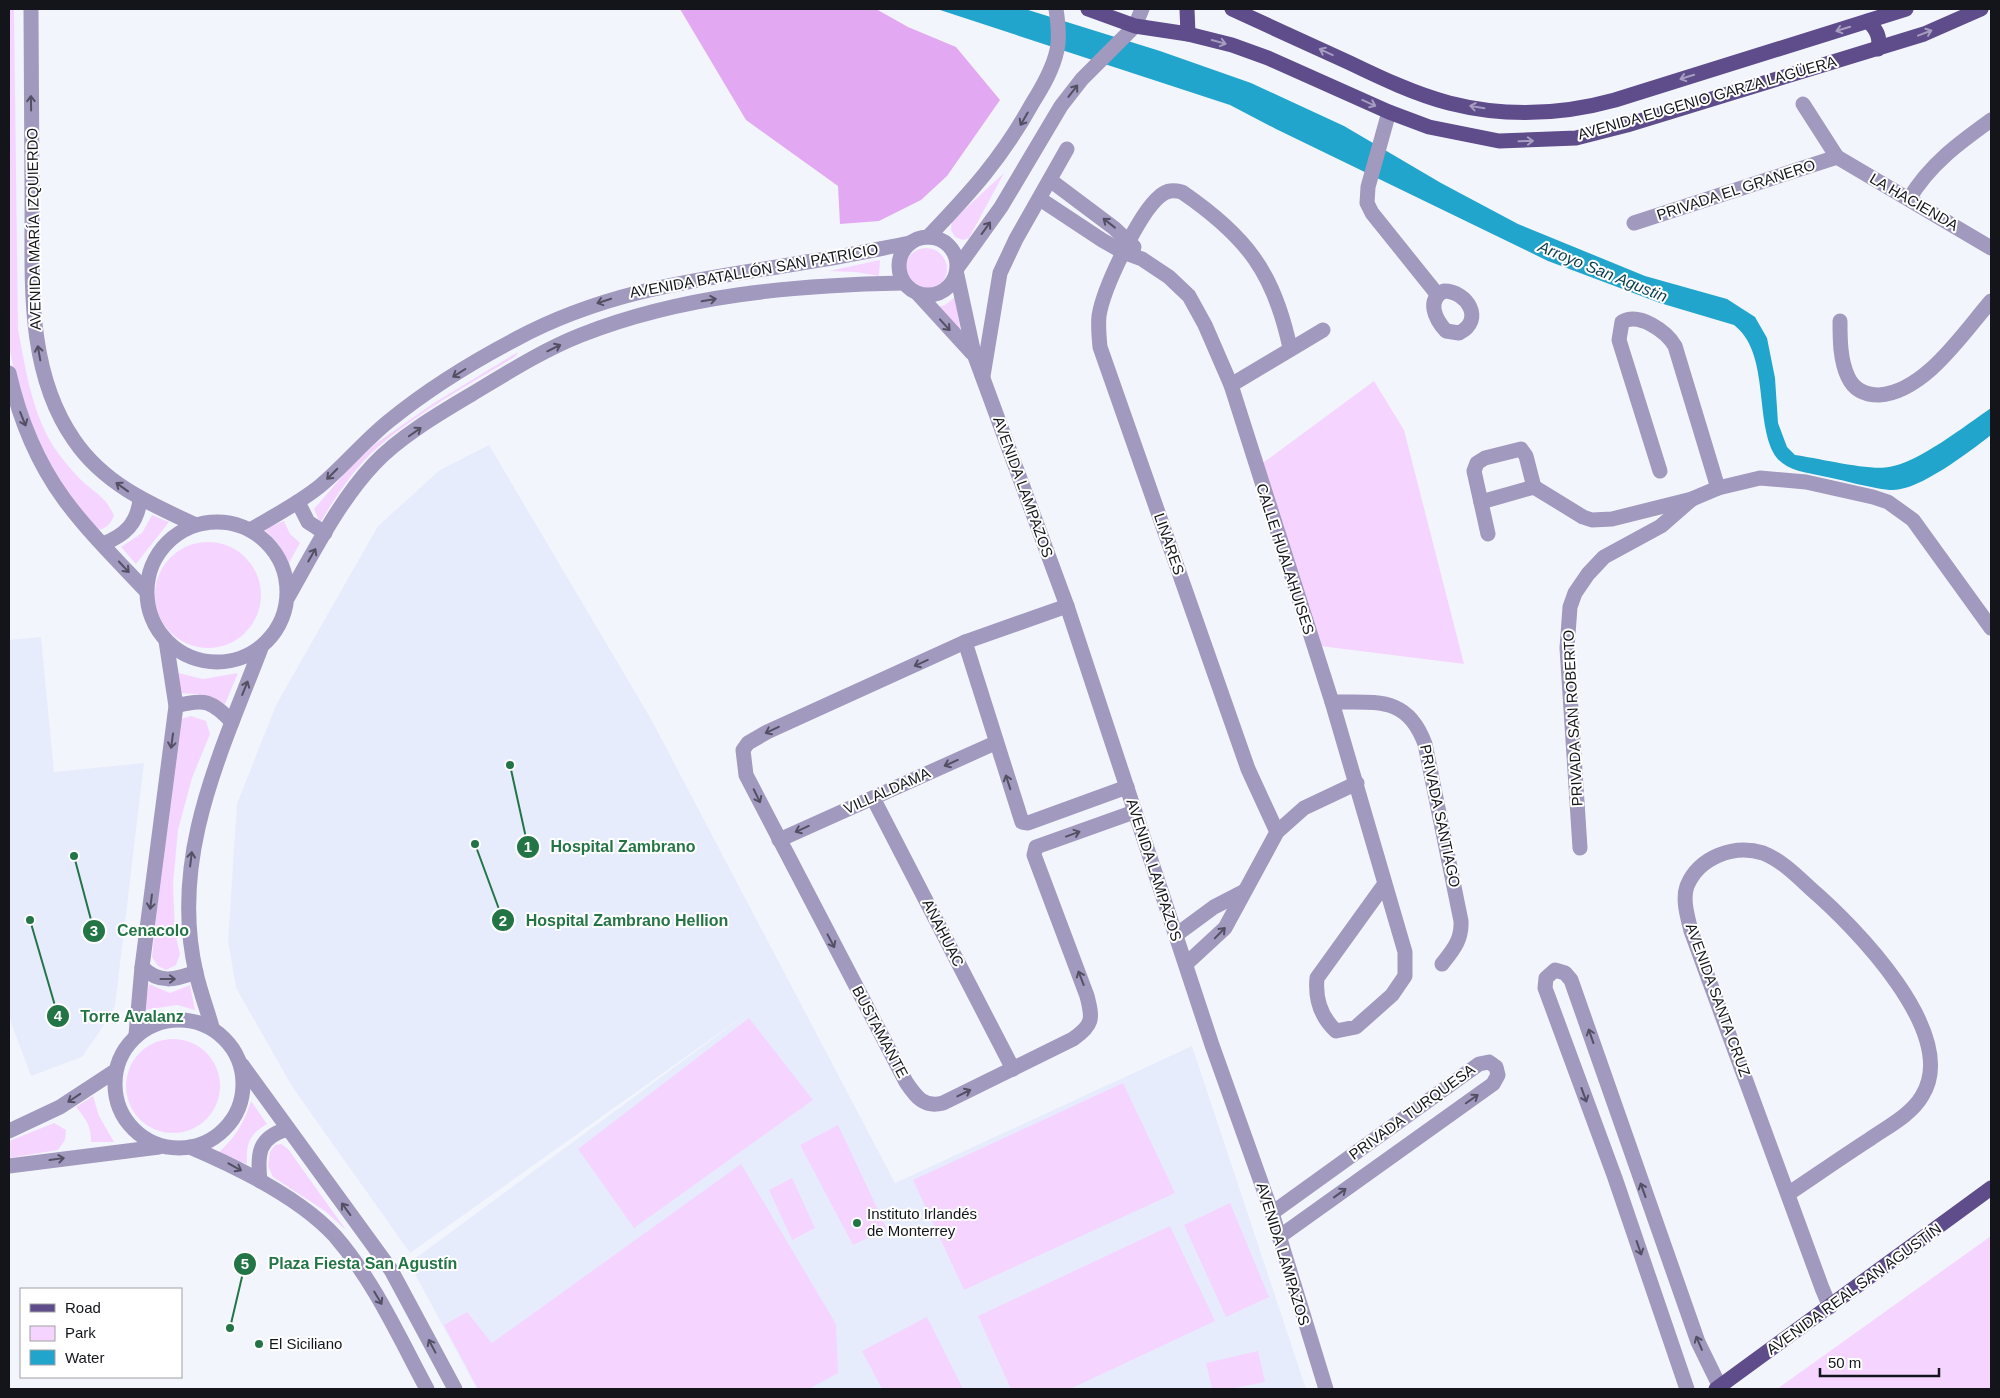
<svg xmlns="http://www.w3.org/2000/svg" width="2000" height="1398" font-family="Arial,sans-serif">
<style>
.built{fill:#e7ecfc}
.green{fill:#f5d5ff}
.forest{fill:#e2a8f2}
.water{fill:#22a5cd}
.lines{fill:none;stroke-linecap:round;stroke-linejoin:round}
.minor{stroke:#a199be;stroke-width:15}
.major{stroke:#5e4c8b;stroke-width:15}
.oneway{stroke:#a69dbf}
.oneway2{stroke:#535064}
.poi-dot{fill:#237546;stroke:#fff;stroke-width:2}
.labels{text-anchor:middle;stroke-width:4;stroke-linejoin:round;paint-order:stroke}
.street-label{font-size:15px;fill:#13151b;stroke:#fff}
.poi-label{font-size:15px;fill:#13151b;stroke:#fff;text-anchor:start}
.water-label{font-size:16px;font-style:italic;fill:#073d4e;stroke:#fff}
.leader{fill:none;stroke:#237546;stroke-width:2}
.callout-dot{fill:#237546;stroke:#fff;stroke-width:2}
.mark-label{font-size:15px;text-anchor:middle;font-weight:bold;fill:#fff}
.callout-label{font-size:16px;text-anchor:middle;font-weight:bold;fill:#237546;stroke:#fff;stroke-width:4;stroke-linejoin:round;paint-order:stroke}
</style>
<rect width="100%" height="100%" fill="#f3f5fd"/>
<!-- built -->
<g class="built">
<polygon points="489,445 651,719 895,1183 1192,1046 1306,1389 477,1389 409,1263 749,1012 410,1253 293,1088 236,988 228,940 237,804 276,705 378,526 440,470"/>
<polygon points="41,637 54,772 144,763 115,1006 104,1025 82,1057 31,1076 9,1017 9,640"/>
</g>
<!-- green -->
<g class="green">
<path d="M 9,9 L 14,9 L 18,329 C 26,372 33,418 58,453 C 65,462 73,472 81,480 C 94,492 108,499 114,516 C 109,527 104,530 91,531 L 45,461 L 19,394 L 10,351 Z"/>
<polygon points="1004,173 969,238 963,240 955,237 951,230 952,221"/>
<circle cx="926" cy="269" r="21"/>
<polygon points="880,260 879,276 856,272 829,271"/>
<polygon points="955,297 962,340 934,308 945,305"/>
<path d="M 518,352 L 516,356 C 470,384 419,411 378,447 C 355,467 336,496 320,523 L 314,509 L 345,473 L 375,444 L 434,403 Z"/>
<polygon points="1374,381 1404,430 1464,664 1320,646 1260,465"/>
<polygon points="152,515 169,522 136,564 121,547 142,533"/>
<polygon points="284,521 290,534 300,543 289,563 278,543 264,529"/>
<circle cx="208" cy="595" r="53"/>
<polygon points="166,670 203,679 238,673 225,704 198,694 170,693"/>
<polygon points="191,716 206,721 210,734 192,778 178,830 173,884 175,933 180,954 176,965 166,970 158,966 152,957 177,720"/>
<polygon points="149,984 170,993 190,985 195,1010 177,1005 144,1010"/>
<polygon points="749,1018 813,1100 634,1228 578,1149"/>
<circle cx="173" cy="1086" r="47"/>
<polygon points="1123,1083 1175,1193 964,1290 913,1180"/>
<path d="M 93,1096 L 99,1116 L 114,1142 L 91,1142 C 91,1126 86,1119 76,1107 Z"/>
<path d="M 251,1101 L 267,1124 C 249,1135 246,1143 247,1164 L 217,1154 C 235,1138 244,1123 251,1101 Z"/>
<polygon points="54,1123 66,1130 65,1140 58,1150 9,1158 9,1141"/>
<polygon points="838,1125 887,1229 853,1245 800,1145"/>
<polygon points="281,1144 288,1149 346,1230 325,1211 273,1177 268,1166 270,1152 275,1145"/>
<polygon points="741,1164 836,1324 838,1373 809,1389 478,1389 444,1325 467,1312 492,1343"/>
<polygon points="792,1178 815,1228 792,1240 769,1190"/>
<polygon points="1230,1203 1269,1297 1226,1317 1184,1225"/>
<polygon points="1170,1226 1215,1321 1070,1389 1011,1389 978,1316"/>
<polygon points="1991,1236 1991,1389 1777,1389"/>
<polygon points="927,1317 963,1389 882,1389 862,1351"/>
<polygon points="1258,1351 1265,1382 1230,1389 1212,1389 1206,1363"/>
</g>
<!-- forest -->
<polygon class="forest" points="680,9 876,9 908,27 956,47 1000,100 947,176 921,200 879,221 840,224 838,186 746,120"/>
<!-- water -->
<path class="water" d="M 937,9 L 1025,9 L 1160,51 L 1251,83 L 1344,126 L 1441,183 L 1518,224 L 1645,276 L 1727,299 L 1755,317 L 1767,338 L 1775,378 L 1778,423 L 1787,447 L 1795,455 C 1817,458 1870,471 1889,467 C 1918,463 1966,425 1991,408 L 1991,435 C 1969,452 1920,490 1893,490 C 1876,490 1840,479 1822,476 C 1804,472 1782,470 1773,452 C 1755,415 1769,352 1734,325 L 1660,303 L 1548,261 L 1276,129 L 1230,105 Z"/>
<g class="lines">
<!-- minor -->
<g class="minor">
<path d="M 31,9 C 31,69 32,130 32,191 C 33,274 24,368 74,440 C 104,484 150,504 196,525"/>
<polyline points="1803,104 1837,157 1991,248"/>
<polyline points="1389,112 1368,187 1367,203 1372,213 1437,294"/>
<polyline points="1050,180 1114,228 1134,247"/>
<path d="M 1040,199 L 1102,240 L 1123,252 L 1142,259 L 1169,277 L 1189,296 L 1205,325 L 1231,385 L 1332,702 L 1405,952 L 1405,976 L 1392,995 L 1356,1027 L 1336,1031 C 1321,1017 1315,999 1317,978 L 1384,885"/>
<path d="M 1909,199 C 1930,164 1959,143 1991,120"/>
<polyline points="1634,223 1837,157"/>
<circle cx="928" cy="266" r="29"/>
<path d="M 928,237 C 972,191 1002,158 1033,102 C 1043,86 1053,69 1057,50 C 1060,37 1058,22 1056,9"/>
<polyline points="958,267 1001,207 1061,106 1082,79 1135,26 1142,9"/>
<polyline points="957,275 974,354 1067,606 1212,1045 1272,1213 1326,1389"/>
<path d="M 1444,291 C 1467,291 1485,320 1459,333 L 1446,331 C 1435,319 1426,300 1444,291 Z"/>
<polyline points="919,295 972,353"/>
<path d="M 1840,321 C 1840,339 1840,360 1848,377 C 1854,390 1865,395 1879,395 C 1925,392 1963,333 1991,301"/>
<path d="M 9,373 C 19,417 37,462 64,499 C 88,532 118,561 146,591"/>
<polyline points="983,376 1000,273 1016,239 1067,149"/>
<polyline points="1231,385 1323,330"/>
<path d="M 1660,471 L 1619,340 L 1622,322 C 1639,312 1666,331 1675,346 L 1718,488"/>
<polyline points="1534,487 1583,517 1592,520 1612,519 1692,499 1718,488 1760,478 1806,482 1873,497 1888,502 1913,520 1991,628"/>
<polyline points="298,502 308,522 325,533"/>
<polyline points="1481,502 1534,487"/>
<circle cx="217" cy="592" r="70"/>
<path d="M 250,530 C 274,516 299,503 320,486 C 344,466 364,441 389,421 C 427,390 472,362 516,339 C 613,287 708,279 813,261 C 846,256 878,249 910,243"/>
<polyline points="1488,534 1474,471 1477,463 1485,458 1521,449 1526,456 1534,487"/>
<path d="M 103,544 C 125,535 137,524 140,500"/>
<path d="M 288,597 C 313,553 339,501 374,464 C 399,437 440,413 472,394 C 507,373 543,350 581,335 C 682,295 795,285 903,283"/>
<path d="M 1067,606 L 965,642 L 767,732 L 748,743 L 743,750 L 746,775 L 906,1082 C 916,1097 924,1108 943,1103 L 1073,1039 C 1093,1025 1093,1019 1087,996 L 1034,855 L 1036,847 L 1134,812"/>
<polyline points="965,642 1022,822 1028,823 1127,787"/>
<path d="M 1332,702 C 1376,703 1407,695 1425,744 L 1461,921 C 1462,940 1453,950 1442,964"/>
<path d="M 176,706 C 205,698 212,701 232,722"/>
<polyline points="873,798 1013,1069"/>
<path d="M 1277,832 L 1248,769 L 1100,347 C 1099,337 1098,326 1099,316 C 1103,289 1139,213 1160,196 C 1167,190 1173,190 1182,192 C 1246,236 1274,272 1290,348"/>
<polyline points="779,840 995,743"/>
<polyline points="1580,848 1567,648 1570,607 1575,593 1588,574 1604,557 1661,526 1692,499"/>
<polyline points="1176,935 1214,907 1243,892"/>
<polyline points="1186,964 1225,928 1277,832 1304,808 1357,783"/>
<path d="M 142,967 C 159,984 175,980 196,972"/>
<circle cx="179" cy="1084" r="64"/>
<path d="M 212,1027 C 207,1009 200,991 196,973 C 169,857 221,753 261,648"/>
<polyline points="136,1035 142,967 176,706 166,641"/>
<polyline points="242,1065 391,1270 455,1389"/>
<polyline points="9,1131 60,1107 115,1071"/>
<path d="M 190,1147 C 237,1167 300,1198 335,1236 C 374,1281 399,1337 427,1389"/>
<polyline points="9,1166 159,1147"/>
<path d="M 260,1181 C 257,1154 258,1137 288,1129"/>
<path d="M 1788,1194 C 1815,1176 1842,1157 1870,1139 C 1887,1127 1911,1115 1922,1096 C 1961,1034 1854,926 1811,889 C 1797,876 1781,860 1763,853 C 1734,844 1699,857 1687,886 C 1682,900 1688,918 1691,931 L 1822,1288 L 1830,1307"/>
<polyline points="1272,1213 1479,1064 1489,1062 1496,1067 1498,1075 1493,1084 1279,1237"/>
<polyline points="1687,1389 1615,1178 1545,988 1546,978 1555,970 1565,973 1571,980 1698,1342 1720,1387"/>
</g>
<!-- major -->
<g class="major">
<polyline points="1088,9 1135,26 1188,34 1232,45 1268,58 1389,112 1429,127 1499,141 1576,138 1627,125 1924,34 1981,9"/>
<polyline points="1187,9 1188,34"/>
<path d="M 1232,9 C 1271,27 1310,45 1350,63 C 1381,78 1415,94 1449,103 C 1504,117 1561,115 1615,100 L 1906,9"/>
<path d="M 1868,21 C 1876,29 1881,37 1878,49"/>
<polyline points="1716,1389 1991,1188"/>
</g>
</g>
<!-- one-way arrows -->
<defs><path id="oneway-shaft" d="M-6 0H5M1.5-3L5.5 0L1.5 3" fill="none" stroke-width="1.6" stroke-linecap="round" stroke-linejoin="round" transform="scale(1.25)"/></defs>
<g class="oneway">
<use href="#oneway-shaft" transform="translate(1843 29) rotate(163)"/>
<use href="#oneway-shaft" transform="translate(1925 33) rotate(-21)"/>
<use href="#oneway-shaft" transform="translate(1219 42) rotate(15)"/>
<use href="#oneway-shaft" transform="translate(1326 52) rotate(-155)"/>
<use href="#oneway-shaft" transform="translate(1687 77) rotate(163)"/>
<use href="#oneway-shaft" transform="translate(1369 103) rotate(24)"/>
<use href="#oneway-shaft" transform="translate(1477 107) rotate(-171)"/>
<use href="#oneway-shaft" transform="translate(1526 141) rotate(-1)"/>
</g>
<g class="oneway2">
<use href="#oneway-shaft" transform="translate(1073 91) rotate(-52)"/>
<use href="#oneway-shaft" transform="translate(31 103) rotate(-91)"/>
<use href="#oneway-shaft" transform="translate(1024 119) rotate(120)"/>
<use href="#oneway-shaft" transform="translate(1109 223) rotate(-142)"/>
<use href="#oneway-shaft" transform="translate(986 228) rotate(-54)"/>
<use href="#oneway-shaft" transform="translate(709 300) rotate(-10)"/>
<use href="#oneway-shaft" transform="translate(604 301) rotate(162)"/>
<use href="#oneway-shaft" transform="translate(945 325) rotate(48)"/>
<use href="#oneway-shaft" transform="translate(554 348) rotate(-26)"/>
<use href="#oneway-shaft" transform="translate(39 353) rotate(-100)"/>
<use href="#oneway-shaft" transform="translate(459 373) rotate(148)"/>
<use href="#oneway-shaft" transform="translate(23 419) rotate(68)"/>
<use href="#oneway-shaft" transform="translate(415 432) rotate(-35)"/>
<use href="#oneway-shaft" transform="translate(332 474) rotate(135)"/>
<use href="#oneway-shaft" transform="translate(122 487) rotate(-144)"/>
<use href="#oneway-shaft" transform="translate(312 555) rotate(-60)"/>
<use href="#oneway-shaft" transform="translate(124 567) rotate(47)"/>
<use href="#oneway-shaft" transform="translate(921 663) rotate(156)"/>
<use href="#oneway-shaft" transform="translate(245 688) rotate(-68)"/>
<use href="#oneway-shaft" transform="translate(772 730) rotate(155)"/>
<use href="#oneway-shaft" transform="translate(172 741) rotate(98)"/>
<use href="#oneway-shaft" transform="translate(951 763) rotate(156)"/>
<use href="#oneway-shaft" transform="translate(1008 782) rotate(-108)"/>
<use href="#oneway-shaft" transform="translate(757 796) rotate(64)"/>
<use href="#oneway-shaft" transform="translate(802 829) rotate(156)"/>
<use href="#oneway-shaft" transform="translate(1073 834) rotate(-20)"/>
<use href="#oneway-shaft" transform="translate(191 859) rotate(-83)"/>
<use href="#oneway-shaft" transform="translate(151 902) rotate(97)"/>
<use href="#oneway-shaft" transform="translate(1220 933) rotate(-46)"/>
<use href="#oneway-shaft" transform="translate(831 941) rotate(62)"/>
<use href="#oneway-shaft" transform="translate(1081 978) rotate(-111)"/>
<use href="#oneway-shaft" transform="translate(168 979)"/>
<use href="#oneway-shaft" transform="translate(1591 1036) rotate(-109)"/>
<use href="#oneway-shaft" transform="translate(964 1093) rotate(-26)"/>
<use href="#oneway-shaft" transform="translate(1584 1095) rotate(70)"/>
<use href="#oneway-shaft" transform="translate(74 1098) rotate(146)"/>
<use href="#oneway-shaft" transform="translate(1472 1099) rotate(-35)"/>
<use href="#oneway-shaft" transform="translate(57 1159) rotate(-8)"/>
<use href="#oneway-shaft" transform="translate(235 1167) rotate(29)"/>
<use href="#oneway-shaft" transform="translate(1643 1190) rotate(-110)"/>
<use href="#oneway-shaft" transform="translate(1340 1193) rotate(-36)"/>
<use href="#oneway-shaft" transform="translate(346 1209) rotate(-126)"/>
<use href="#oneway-shaft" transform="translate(1639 1248) rotate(71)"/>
<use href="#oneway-shaft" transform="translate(378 1298) rotate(59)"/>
<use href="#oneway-shaft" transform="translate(1699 1343) rotate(-113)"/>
<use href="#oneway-shaft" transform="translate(432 1346) rotate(-118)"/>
</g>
<!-- markers -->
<g class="poi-dot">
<circle cx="857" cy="1223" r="5"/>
<circle cx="259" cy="1344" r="5"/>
</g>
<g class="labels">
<!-- street labels -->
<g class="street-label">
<text transform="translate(1707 98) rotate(-16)" y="5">AVENIDA EUGENIO GARZA LAGÜERA</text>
<text transform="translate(1736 190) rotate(-18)" y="5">PRIVADA EL GRANERO</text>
<text transform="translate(1914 202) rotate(30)" y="5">LA HACIENDA</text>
<text transform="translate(34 229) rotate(-91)" y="5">AVENIDA MARÍA IZQUIERDO</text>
<text transform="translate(754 271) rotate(-10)" y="5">AVENIDA BATALLÓN SAN PATRICIO</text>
<text transform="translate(1023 487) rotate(70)" y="5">AVENIDA LAMPAZOS</text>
<text transform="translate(1169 544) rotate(71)" y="5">LINARES</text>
<text transform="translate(1285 559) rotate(72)" y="5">CALLE HUALAHUISES</text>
<text transform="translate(1573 718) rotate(-93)" y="5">PRIVADA SAN ROBERTO</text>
<text transform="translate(887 791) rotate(-24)" y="5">VILLALDAMA</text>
<text transform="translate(1440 816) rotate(78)" y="5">PRIVADA SANTIAGO</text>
<text transform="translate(1154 870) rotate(72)" y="5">AVENIDA LAMPAZOS</text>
<text transform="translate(943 933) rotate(63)" y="5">ANAHUAC</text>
<text transform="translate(1718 1000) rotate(70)" y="5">AVENIDA SANTA CRUZ</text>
<text transform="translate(880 1032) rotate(62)" y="5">BUSTAMANTE</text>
<text transform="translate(1412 1112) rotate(-36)" y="5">PRIVADA TURQUESA</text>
<text transform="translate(1283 1254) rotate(73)" y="5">AVENIDA LAMPAZOS</text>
<text transform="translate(1854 1289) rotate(-36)" y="5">AVENIDA REAL SAN AGUSTÍN</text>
</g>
<!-- poi labels -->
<g class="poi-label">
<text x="867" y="1219">Instituto Irlandés<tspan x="867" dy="17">de Monterrey</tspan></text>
<text x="269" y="1349">El Siciliano</text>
</g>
<!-- water labels -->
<g class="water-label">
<text transform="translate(1603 271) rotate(22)" y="6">Arroyo San Agustin</text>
</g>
</g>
<!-- callouts -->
<path class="leader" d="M510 765L528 847M475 844L503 920M74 856L94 931M30 920L58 1016M230 1328L245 1264"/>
<g class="callout-dot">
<circle cx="510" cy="765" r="5"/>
<circle cx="475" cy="844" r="5"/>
<circle cx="74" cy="856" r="5"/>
<circle cx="30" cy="920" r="5"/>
<circle cx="230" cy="1328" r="5"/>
<circle cx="528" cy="847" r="12"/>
<circle cx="503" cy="920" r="12"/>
<circle cx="94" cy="931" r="12"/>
<circle cx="58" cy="1016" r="12"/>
<circle cx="245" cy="1264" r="12"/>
</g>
<g class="mark-label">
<text x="528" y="852">1</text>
<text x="503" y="926">2</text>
<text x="94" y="936">3</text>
<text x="58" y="1021">4</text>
<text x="245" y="1269">5</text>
</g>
<g class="callout-label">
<text x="623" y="852">Hospital Zambrano</text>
<text x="627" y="926">Hospital Zambrano Hellion</text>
<text x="153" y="936">Cenacolo</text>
<text x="132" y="1022">Torre Avalanz</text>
<text x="363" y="1269">Plaza Fiesta San Agustín</text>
</g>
<!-- border -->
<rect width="2000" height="1398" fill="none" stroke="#13151b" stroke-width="20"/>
<!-- legend -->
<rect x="20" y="1288" width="162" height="90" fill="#ffffff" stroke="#a1a1a4"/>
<rect x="30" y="1304" width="25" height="8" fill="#5e4c8b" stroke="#a1a1a4"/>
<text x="65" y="1313" font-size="15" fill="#13151b">Road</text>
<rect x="30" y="1326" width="25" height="15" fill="#f5d5ff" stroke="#a1a1a4"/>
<text x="65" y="1338" font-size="15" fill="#13151b">Park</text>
<rect x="30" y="1350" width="25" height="15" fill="#22a5cd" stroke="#a1a1a4"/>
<text x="65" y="1363" font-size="15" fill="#13151b">Water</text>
<!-- scale -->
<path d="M1820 1368v8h119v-8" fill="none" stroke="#13151b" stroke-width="2.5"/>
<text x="1828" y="1368" font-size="15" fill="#13151b" stroke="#ffffff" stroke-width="4" paint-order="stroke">50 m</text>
</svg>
